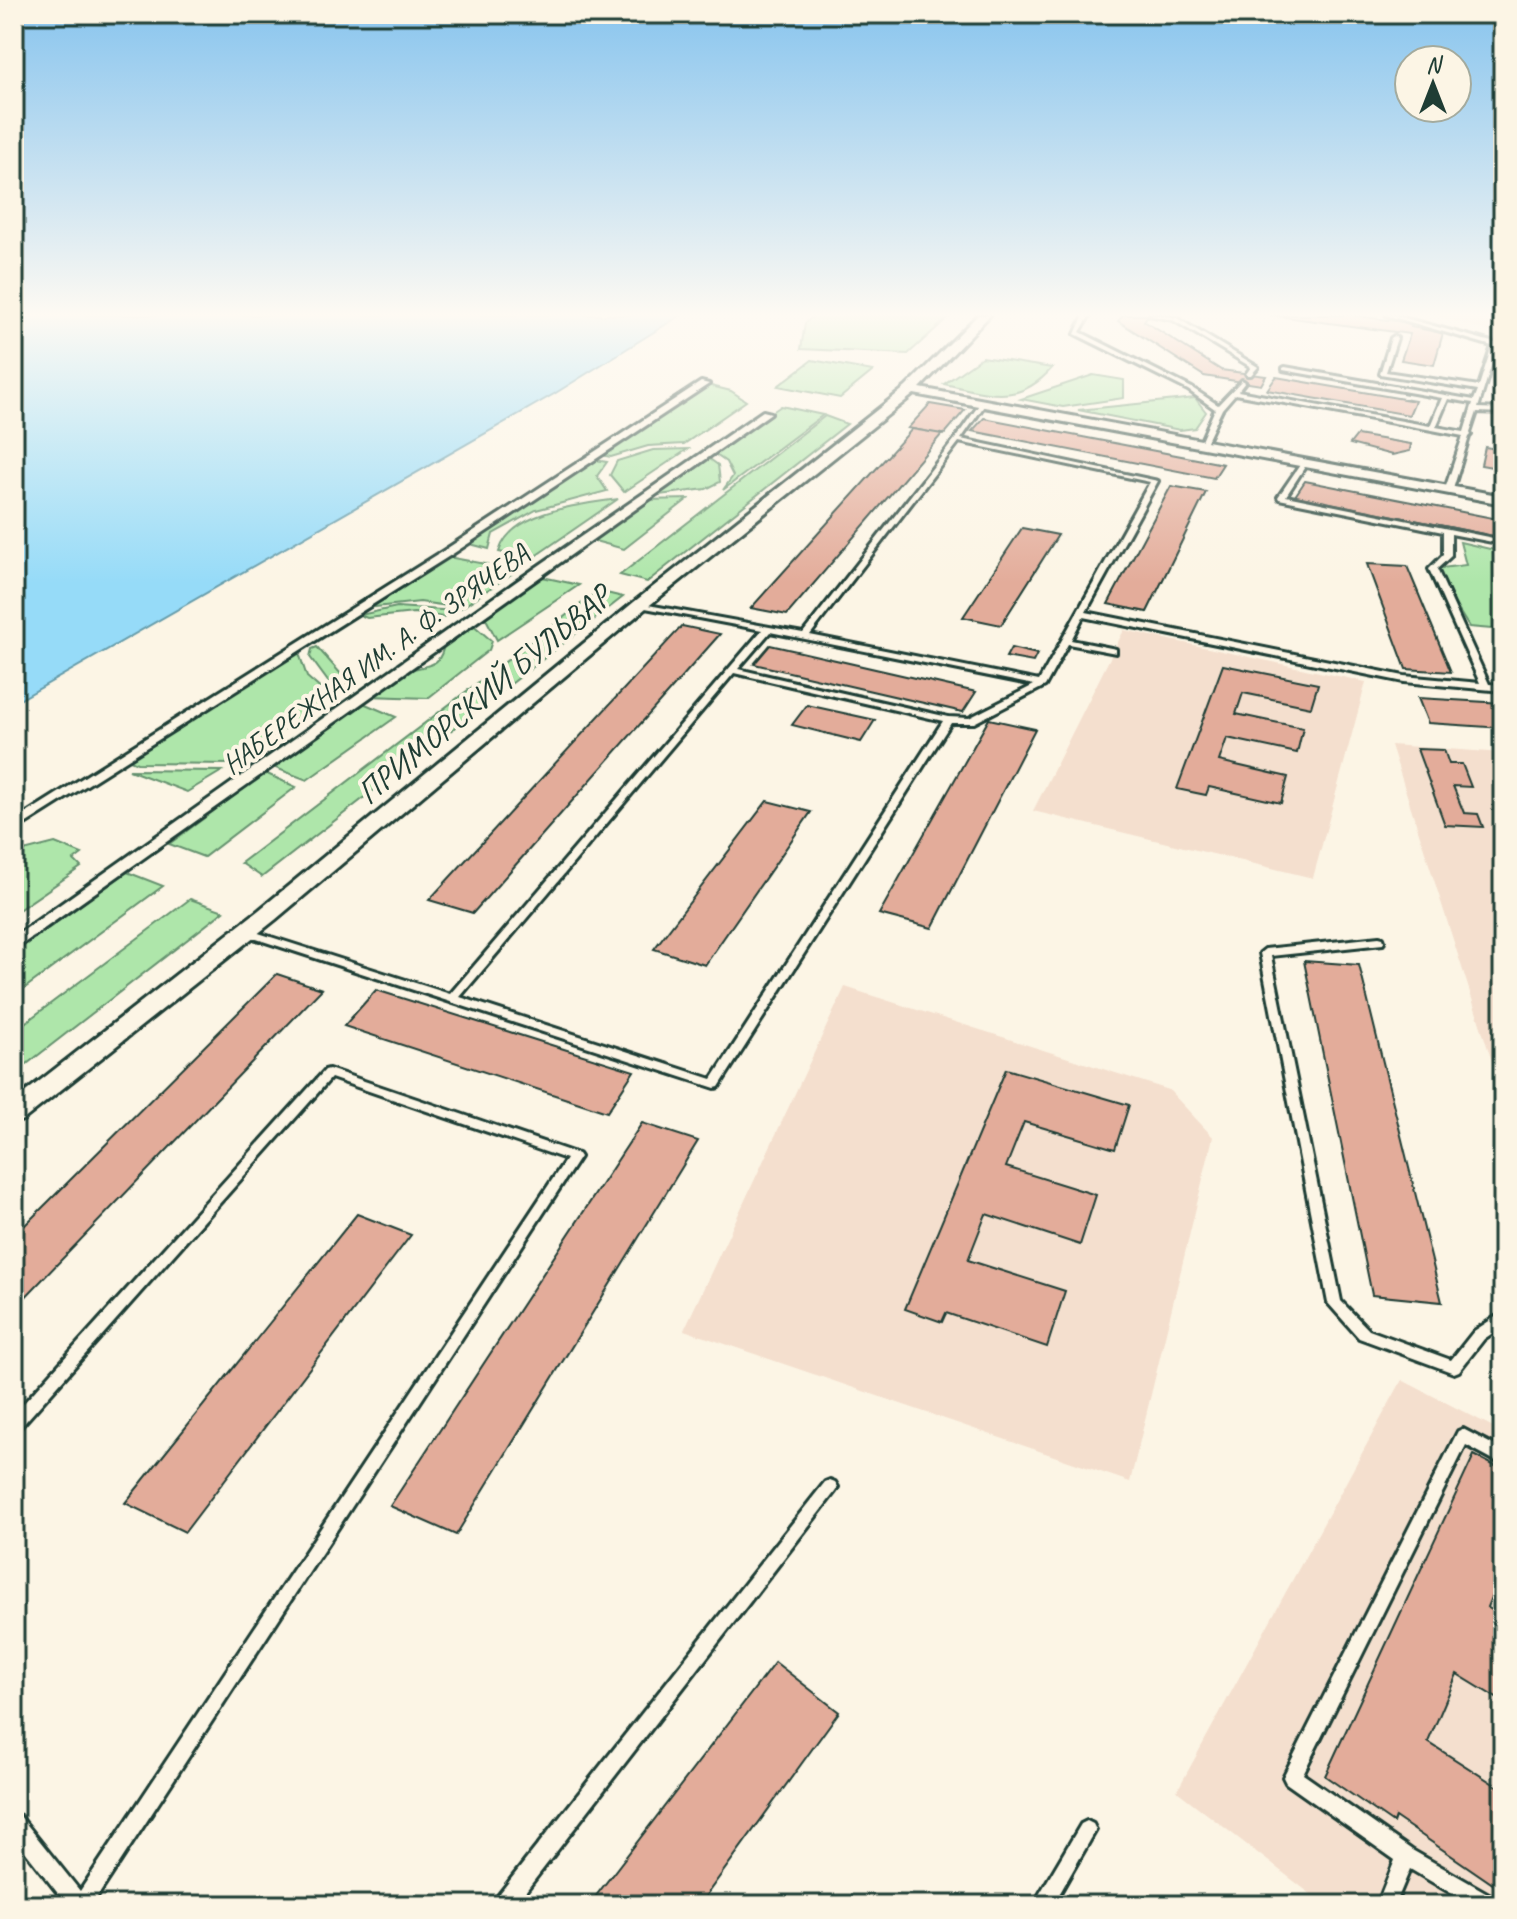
<svg xmlns="http://www.w3.org/2000/svg" width="1517" height="1919" font-family="Caveat,sans-serif">
<style>
.built{fill:#f4dfce}
.green{fill:#aee6aa;stroke:#66926f;stroke-width:2}
.water{fill:#96dbf8;stroke:#669caa;stroke-width:2}
.building{fill:#e3ac9a;stroke:#1f3d34;stroke-width:2}
.lines{fill:none;stroke-linecap:round;stroke-linejoin:round}
.service-casing{stroke:#1f3d34;stroke-width:6}
.pedestrian-casing{stroke:#1f3d34;stroke-width:6}
.minor-casing{stroke:#1f3d34;stroke-width:6}
.service{fill:#fcf5e5;fill-rule:evenodd}
.pedestrian{fill:#fcf5e5;fill-rule:evenodd}
.minor{fill:#fcf5e5;fill-rule:evenodd}
.labels{text-anchor:middle;stroke-width:8;stroke-linejoin:round;paint-order:stroke}
.far-street-label{font-size:28px;fill:#1f3d34;stroke:#fcf5e5}
.street-label{font-size:34px;fill:#1f3d34;stroke:#fcf5e5}
</style>
<rect width="100%" height="100%" fill="#fcf5e5"/>
<filter id="ink" filterUnits="userSpaceOnUse"><feTurbulence type="fractalNoise" baseFrequency=".0125" numOctaves="2"/><feDisplacementMap in="SourceGraphic" scale="16" xChannelSelector="R" yChannelSelector="G"/><feConvolveMatrix kernelMatrix="1 2 1 2 8 2 1 2 1" color-interpolation-filters="sRGB"/></filter>
<g filter="url(#ink)">
<!-- built -->
<g class="built">
<polygon points="1435,315 1503,315 1503,336"/>
<polygon points="1124,630 1366,682 1313,878 1033,811"/>
<polygon points="1391,745 1503,753 1503,1096"/>
<polygon points="845,987 1169,1090 1213,1137 1130,1482 684,1330"/>
<polygon points="1402,1380 1503,1432 1503,1905 1325,1905 1177,1791"/>
</g>
<!-- green -->
<g class="green">
<polygon points="815,315 951,315 908,354 801,349 805,323"/>
<path d="M 982,357 L 1052,368 C 1018,407 988,393 944,384 Z"/>
<polygon points="812,360 873,371 840,398 778,386"/>
<polygon points="1093,375 1124,380 1124,398 1063,407 1021,399"/>
<polygon points="707,385 731,391 746,401 684,444 648,446 611,457 601,455"/>
<polygon points="1195,398 1206,412 1195,428 1180,430 1078,410"/>
<polygon points="781,406 823,415 723,490 733,476 726,462 713,453"/>
<polygon points="825,416 847,424 647,582 620,575"/>
<polygon points="688,449 624,492 610,475 617,461 653,450"/>
<polygon points="707,457 718,465 720,482 706,489 651,496"/>
<polygon points="595,460 607,462 597,476 607,491 536,510 493,534 489,549 459,541 570,470 578,472"/>
<path d="M 618,499 L 531,559 L 499,552 C 510,511 582,504 618,499 Z"/>
<polygon points="688,499 624,549 591,540 644,500"/>
<polygon points="1460,542 1503,552 1503,630 1469,627 1433,569 1466,565"/>
<polygon points="448,557 517,570 461,608 420,602 366,608"/>
<polygon points="538,576 579,585 497,640 484,615"/>
<polygon points="598,591 623,597 262,877 241,863"/>
<polygon points="397,607 456,611 443,617 414,613 367,618 360,615"/>
<path d="M 471,623 L 492,641 L 489,650 L 428,698 L 369,696 C 379,689 390,678 402,673 C 426,662 440,673 445,640 Z"/>
<polygon points="317,647 349,683 335,691 310,657 312,649"/>
<polygon points="298,650 307,677 331,698 233,764 137,763 128,759"/>
<polygon points="363,703 396,717 307,780 273,767"/>
<polygon points="129,770 222,771 187,792"/>
<polygon points="265,773 296,787 204,857 169,844"/>
<polygon points="55,843 82,854 74,860 81,867 14,913 14,849 20,852"/>
<polygon points="127,872 163,886 14,996 14,953"/>
<polygon points="190,899 224,911 14,1074 14,1031"/>
</g>
<!-- water -->
<polygon class="water" points="14,315 681,315 554,394 14,703"/>
<!-- building -->
<g class="building">
<polygon points="1123,315 1148,315 1144,321 1221,370 1266,376 1261,385 1204,376 1118,321"/>
<polygon points="1271,315 1350,315 1412,323 1411,327 1443,333 1434,365 1401,360 1410,334"/>
<polygon points="1276,377 1415,401 1409,415 1267,390"/>
<polygon points="930,404 965,410 944,435 908,428"/>
<polygon points="984,418 1223,464 1214,478 972,431"/>
<polygon points="912,429 942,434 787,615 751,608"/>
<polygon points="1357,435 1411,444 1410,451 1392,455 1350,444"/>
<polygon points="1485,447 1503,450 1503,469 1481,465"/>
<polygon points="1305,481 1503,520 1503,538 1295,496"/>
<polygon points="1171,486 1206,492 1147,612 1108,604"/>
<polygon points="1022,528 1058,535 1001,625 963,617"/>
<polygon points="1367,564 1407,566 1451,672 1406,669"/>
<polygon points="682,626 720,634 473,913 429,900"/>
<polygon points="770,645 976,692 963,712 754,664"/>
<polygon points="1011,648 1037,654 1033,662 1006,657"/>
<polygon points="1223,665 1318,684 1311,707 1243,693 1236,714 1303,728 1297,753 1227,738 1219,761 1288,777 1281,803 1209,787 1206,795 1177,789"/>
<polygon points="1418,698 1503,703 1503,728 1428,723"/>
<polygon points="807,705 875,720 861,742 792,725"/>
<polygon points="989,719 1035,729 932,928 879,914"/>
<polygon points="1417,749 1444,750 1449,764 1462,764 1471,787 1453,786 1464,813 1478,814 1483,827 1445,825"/>
<polygon points="767,801 811,812 705,965 654,949"/>
<polygon points="1304,961 1359,965 1442,1302 1372,1295"/>
<polygon points="277,974 322,989 14,1309 14,1236"/>
<polygon points="376,990 634,1071 607,1112 344,1026"/>
<polygon points="1006,1069 1129,1105 1115,1149 1024,1122 1006,1167 1096,1195 1080,1245 986,1214 968,1260 1065,1291 1047,1347 946,1313 942,1322 905,1309"/>
<polygon points="642,1123 698,1141 456,1535 390,1506"/>
<polygon points="357,1214 411,1235 185,1532 125,1503"/>
<polygon points="1474,1455 1503,1470 1503,1568 1487,1607 1503,1617 1503,1702 1457,1674 1428,1742 1503,1790 1503,1891 1395,1817 1393,1823 1325,1776"/>
<polygon points="775,1662 839,1712 699,1905 589,1905"/>
</g>
<g class="lines">
<!-- service casing -->
<g class="service-casing">
<g id="service">
<path d="M 1084,315 L 1090,315 L 1080,332 L 1192,388 L 1218,405 L 1242,380 L 1245,382 L 1238,391 L 1430,426 L 1442,398 L 1283,370 L 1283,368 L 1285,367 L 1474,400 L 1478,390 L 1380,374 L 1391,338 L 1394,336 L 1397,338 L 1386,372 L 1479,386 L 1492,346 L 1386,315 L 1394,315 L 1495,343 L 1503,343 L 1503,347 L 1497,347 L 1478,408 L 1503,409 L 1503,413 L 1477,412 L 1470,433 L 1471,435 L 1469,437 L 1453,489 L 1449,491 L 1445,489 L 1463,436 L 1432,430 L 1235,394 L 1222,409 L 1206,443 L 1203,445 L 1200,443 L 1215,409 L 1188,390 L 1075,334 ZM 1448,399 L 1473,403 L 1464,432 L 1436,427 Z"/>
<polygon points="1149,315 1160,315 1177,318 1258,367 1251,375 1247,375 1246,374 1251,367 1173,320"/>
<path d="M 983,401 L 986,403 L 961,439 L 1158,481 L 1086,612 L 1404,676 L 1480,683 L 1429,569 L 1443,555 L 1443,532 L 1279,499 L 1278,497 L 1302,462 L 1305,460 L 1308,462 L 1286,496 L 1503,540 L 1503,544 L 1451,534 L 1451,556 L 1437,569 L 1489,684 L 1503,685 L 1503,691 L 1404,682 L 1083,617 L 1071,640 L 1116,649 L 1116,653 L 1068,644 L 1045,686 L 974,723 L 951,723 L 719,1087 L 715,1088 L 241,934 L 240,932 L 241,930 L 249,930 L 450,994 L 762,630 L 640,607 L 636,605 L 637,603 L 803,633 L 955,439 L 981,402 ZM 959,442 L 1150,482 L 1039,681 L 810,635 ZM 770,632 L 1034,685 L 969,718 L 948,717 L 738,669 ZM 734,673 L 943,721 L 712,1079 L 460,997 Z"/>
<polygon points="1379,937 1383,938 1384,941 1383,944 1271,956 1341,1301 1369,1330 1451,1360 1474,1331 1503,1312 1503,1326 1484,1339 1459,1371 1454,1373 1359,1338 1328,1303 1260,953 1265,949"/>
<polygon points="329,1069 578,1154 580,1157 92,1905 67,1905 14,1837 14,1813 20,1816 80,1891 566,1159 331,1078 19,1429 14,1431 14,1414 325,1070"/>
<polygon points="1463,1429 1503,1450 1503,1465 1466,1445 1303,1774 1412,1850 1496,1898 1498,1905 1471,1905 1410,1869 1395,1905 1377,1905 1395,1860 1286,1783 1283,1777 1458,1431"/>
<polygon points="830,1480 835,1482 838,1487 835,1492 515,1905 494,1905 496,1898 825,1482"/>
<polygon points="1087,1821 1093,1824 1096,1830 1053,1905 1033,1905 1081,1824"/>
</g>
</g>
<!-- pedestrian casing -->
<g class="pedestrian-casing">
<g id="pedestrian">
<polygon points="701,382 709,384 451,555 14,831 14,821 443,551"/>
<polygon points="763,411 771,413 14,950 14,937 534,569"/>
</g>
</g>
<!-- minor casing -->
<g class="minor-casing">
<polygon id="minor" points="978,315 990,315 920,388 1503,496 1503,504 914,394 646,608 275,920 23,1120 14,1123 14,1101 259,910 634,602 906,387"/>
</g>
<!-- service -->
<use href="#service" class="service"/>
<!-- pedestrian -->
<use href="#pedestrian" class="pedestrian"/>
<!-- minor -->
<use href="#minor" class="minor"/>
</g>
</g>
<!-- sky -->
<linearGradient id="sky" x2="0" y2="1"><stop stop-color="#87c4ee"/><stop offset="0.54" stop-color="#fefaf3"/><stop offset="1" stop-color="#fefaf3" stop-opacity="0"/></linearGradient>
<rect width="1517" height="583" fill="url(#sky)"/>
<g class="labels">
<!-- far-street labels -->
<g class="far-street-label">
<text transform="translate(375 658) rotate(-36)" y="10">НАБЕРЕЖНАЯ ИМ. А. Ф. ЗРЯЧЕВА</text>
</g>
<!-- street labels -->
<g class="street-label">
<text transform="translate(483 694) rotate(-40)" y="12">ПРИМОРСКИЙ БУЛЬВАР</text>
</g>
</g>
<!-- margin -->
<rect width="1517" height="1919" fill="none" stroke="#fcf5e5" stroke-width="48"/>
<rect x="24" y="24" width="1469" height="1871" fill="none" stroke="#1f3d34" stroke-width="3" filter="url(#ink)"/>
<!-- north arrow -->
<g transform="translate(1433 84)"><circle r="38" fill="#fcf5e5" stroke="#a4ab9e" stroke-width="2"/>
<path d="M0-6L14 30L0 20L-14 30Z" fill="#1f3d34"/>
<text y="-12" font-size="22" font-weight="bold" text-anchor="middle" fill="#1f3d34">N</text>
</g>
</svg>
